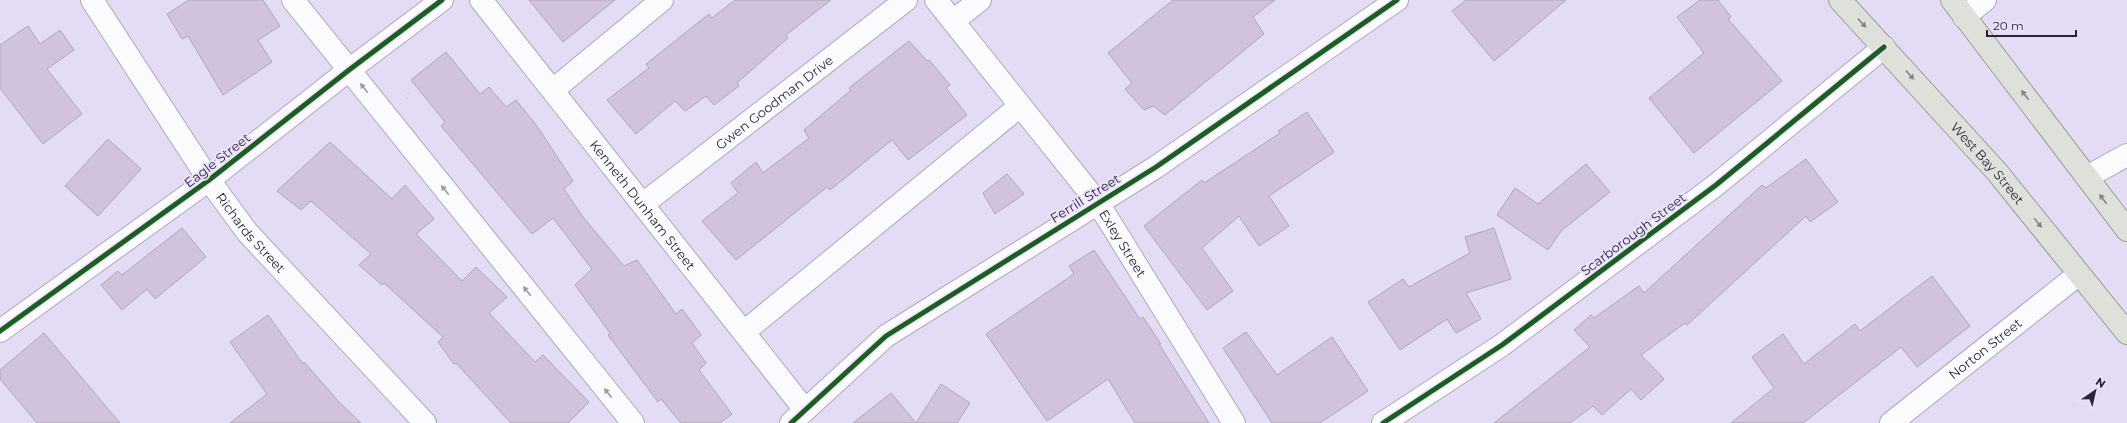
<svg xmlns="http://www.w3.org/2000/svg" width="2127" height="423" font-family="Montserrat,sans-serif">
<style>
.building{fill:#d2c3dc;stroke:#afa5b8}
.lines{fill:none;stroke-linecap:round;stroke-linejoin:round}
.minor-casing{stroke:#afa8bc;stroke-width:24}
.major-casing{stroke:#9a9997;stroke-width:24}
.path{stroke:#d2cfd7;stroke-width:2.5;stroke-dasharray:2 3;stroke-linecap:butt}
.minor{stroke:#fbfafd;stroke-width:22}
.major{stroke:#e0e0db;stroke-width:22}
.cycleway-casing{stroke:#eae3fa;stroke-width:8}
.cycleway{stroke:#1b5e20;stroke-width:5}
.oneway{fill:#86828a}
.oneway2{fill:#9d99a4}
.labels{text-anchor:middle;stroke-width:4;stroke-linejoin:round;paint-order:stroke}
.street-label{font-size:13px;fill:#2b2338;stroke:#eae3fa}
</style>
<rect width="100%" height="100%" fill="#e4dcf4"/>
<!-- building -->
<g class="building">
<polygon points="189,0 263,0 280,26 258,40 272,62 223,95 188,36 182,39 167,14"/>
<polygon points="529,0 615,0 563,42"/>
<polygon points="735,0 831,0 786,35 788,38 737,83 739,86 714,105 706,96 685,111 675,101 636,134 607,100 649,68 646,64 709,14 712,18"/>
<polygon points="1173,0 1275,0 1253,17 1264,34 1165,115 1153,106 1144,110 1125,89 1132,83 1108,53"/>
<polygon points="1466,0 1566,0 1494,61 1452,11"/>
<polygon points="1700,0 1718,0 1731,17 1728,19 1782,81 1694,153 1649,98 1704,53 1677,17"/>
<polygon points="28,26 40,44 60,30 74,50 47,69 82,114 43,144 0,88 0,45"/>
<polygon points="909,41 927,61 929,60 950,85 946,88 967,115 908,160 892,140 830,190 827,187 736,260 702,221 738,193 731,183 756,162 763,173 809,138 804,130 851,90 849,88"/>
<polygon points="446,52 480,94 489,87 506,107 516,100 537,126 573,181 564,189 583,217 624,266 637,260 676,314 682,309 701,335 692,343 706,363 699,370 732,414 720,423 681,423 661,399 658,402 608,335 610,333 575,285 592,269 553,218 532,234 441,126 445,122 411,80"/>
<polygon points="1307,112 1334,152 1269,196 1289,226 1259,246 1239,216 1202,248 1233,291 1207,310 1144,226 1202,180 1204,183 1280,133 1278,131"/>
<polygon points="108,139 141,169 98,216 65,186"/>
<polygon points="330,142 392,199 405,185 434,219 416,234 462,281 476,267 507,297 489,313 535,362 543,355 589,402 568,423 511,423 456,363 454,364 438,342 443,337 384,283 382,285 359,265 371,254 311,201 301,210 277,191"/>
<polygon points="1806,159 1838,202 1810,222 1806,216 1687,325 1685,323 1641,355 1664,379 1641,400 1631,389 1602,415 1593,406 1570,423 1494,423 1590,347 1574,330 1591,315 1594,318 1639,286 1644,293 1762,185 1766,188"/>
<polygon points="1586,164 1610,192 1561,231 1548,250 1497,215 1515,188 1538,204"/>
<polygon points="1007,174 1024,194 995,214 983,193"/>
<polygon points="182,228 206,257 155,299 147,289 122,310 101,285 118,271 122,275"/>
<polygon points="1494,228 1511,279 1466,293 1481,319 1456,333 1447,319 1400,350 1368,302 1403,279 1409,287 1470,253 1465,237"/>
<polygon points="1094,250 1140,319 1143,317 1161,344 1159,344 1209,423 1135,423 1108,379 1047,421 986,334 1074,274 1069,266"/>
<polygon points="1932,276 1970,326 1917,367 1901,347 1803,423 1731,423 1774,388 1752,357 1783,334 1804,364 1855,324 1860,331"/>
<polygon points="268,315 303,364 304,362 339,402 361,423 230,423 267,394 230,342"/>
<polygon points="1246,332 1277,375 1332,337 1368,391 1320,423 1272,423 1223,348"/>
<polygon points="44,333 120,423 37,423 0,379 0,370"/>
<polygon points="941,384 970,403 957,423 853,423 891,393 916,423"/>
</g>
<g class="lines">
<!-- minor casing -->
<g class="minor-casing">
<g id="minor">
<path id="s1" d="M 92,0 L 209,180 L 247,232 L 425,423"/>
<polyline points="293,0 633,423"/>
<path id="s2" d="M 481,0 L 805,410"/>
<path id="s3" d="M 936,0 L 1098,203 L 1234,423"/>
<polyline points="1964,17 1985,0"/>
<polyline points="953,21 980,0"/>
<polyline points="553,90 662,0"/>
<polyline points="2087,177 2127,155"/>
<path id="s4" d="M 643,204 L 906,0"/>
<polyline points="0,331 209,180 349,70 442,0"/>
<polyline points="744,332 1020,106"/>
<polyline points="791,423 886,336 1156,167 1397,0"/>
<polyline points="1383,423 1502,345 1716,185 1884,47"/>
<path id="s5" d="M 1891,423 L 2079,274"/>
</g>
</g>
<!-- major casing -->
<g class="major-casing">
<g id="major">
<path id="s6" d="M 1840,0 L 1997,172 L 2127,333"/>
<polyline points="1952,0 2127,230"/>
</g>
</g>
<!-- path -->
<polyline class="path" points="407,99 409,89"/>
<!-- minor -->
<use href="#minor" class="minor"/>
<!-- major -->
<use href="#major" class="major"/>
<!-- cycleway casing -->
<g class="cycleway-casing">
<g id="cycleway">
<polyline points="0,331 209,180 349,70 442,0"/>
<polyline points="791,423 886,336 1156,167 1397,0"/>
<polyline points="1383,423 1502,345 1716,185 1884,47"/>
</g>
</g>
<!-- cycleway -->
<use href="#cycleway" class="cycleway"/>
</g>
<!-- one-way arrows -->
<defs><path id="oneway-solid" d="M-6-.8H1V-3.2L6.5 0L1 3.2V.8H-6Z"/></defs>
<g class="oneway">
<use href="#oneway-solid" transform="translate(1862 23) rotate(47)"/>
<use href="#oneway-solid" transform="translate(1910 75) rotate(48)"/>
<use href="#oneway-solid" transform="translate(2025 95) rotate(-127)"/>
<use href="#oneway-solid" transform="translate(2103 199) rotate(-127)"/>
<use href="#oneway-solid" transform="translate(2038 223) rotate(51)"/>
</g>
<g class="oneway2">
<use href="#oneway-solid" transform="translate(364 88) rotate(-129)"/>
<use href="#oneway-solid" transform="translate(445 190) rotate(-129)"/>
<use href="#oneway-solid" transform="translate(527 291) rotate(-129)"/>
<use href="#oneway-solid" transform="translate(608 393) rotate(-129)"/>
</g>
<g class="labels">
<!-- street labels -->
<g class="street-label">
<text dy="5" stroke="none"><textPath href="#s4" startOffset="166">Gwen Goodman Drive</textPath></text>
<text transform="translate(217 160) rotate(-38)" y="5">Eagle Street</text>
<text dy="5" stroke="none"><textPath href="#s6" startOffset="220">West Bay Street</textPath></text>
<text transform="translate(1085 198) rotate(-32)" y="5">Ferrill Street</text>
<text dy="5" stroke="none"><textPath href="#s2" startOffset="261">Kenneth Dunham Street</textPath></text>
<text dy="5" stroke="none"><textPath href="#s1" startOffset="282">Richards Street</textPath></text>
<text transform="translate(1633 234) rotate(-37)" y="5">Scarborough Street</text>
<text dy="5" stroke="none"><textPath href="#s3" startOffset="307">Exley Street</textPath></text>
<text dy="5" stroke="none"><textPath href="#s5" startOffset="120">Norton Street</textPath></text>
</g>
</g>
<!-- north arrow -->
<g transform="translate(2095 391) rotate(34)" stroke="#eae3fa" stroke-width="3" paint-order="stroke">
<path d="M0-3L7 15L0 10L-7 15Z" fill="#2b2338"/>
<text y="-6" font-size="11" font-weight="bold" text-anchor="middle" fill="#2b2338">N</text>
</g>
<!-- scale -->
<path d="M1987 30v6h89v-6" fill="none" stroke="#2b2338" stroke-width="2"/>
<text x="1993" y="30" font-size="12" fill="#2b2338" stroke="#eae3fa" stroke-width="3" paint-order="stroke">20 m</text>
</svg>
